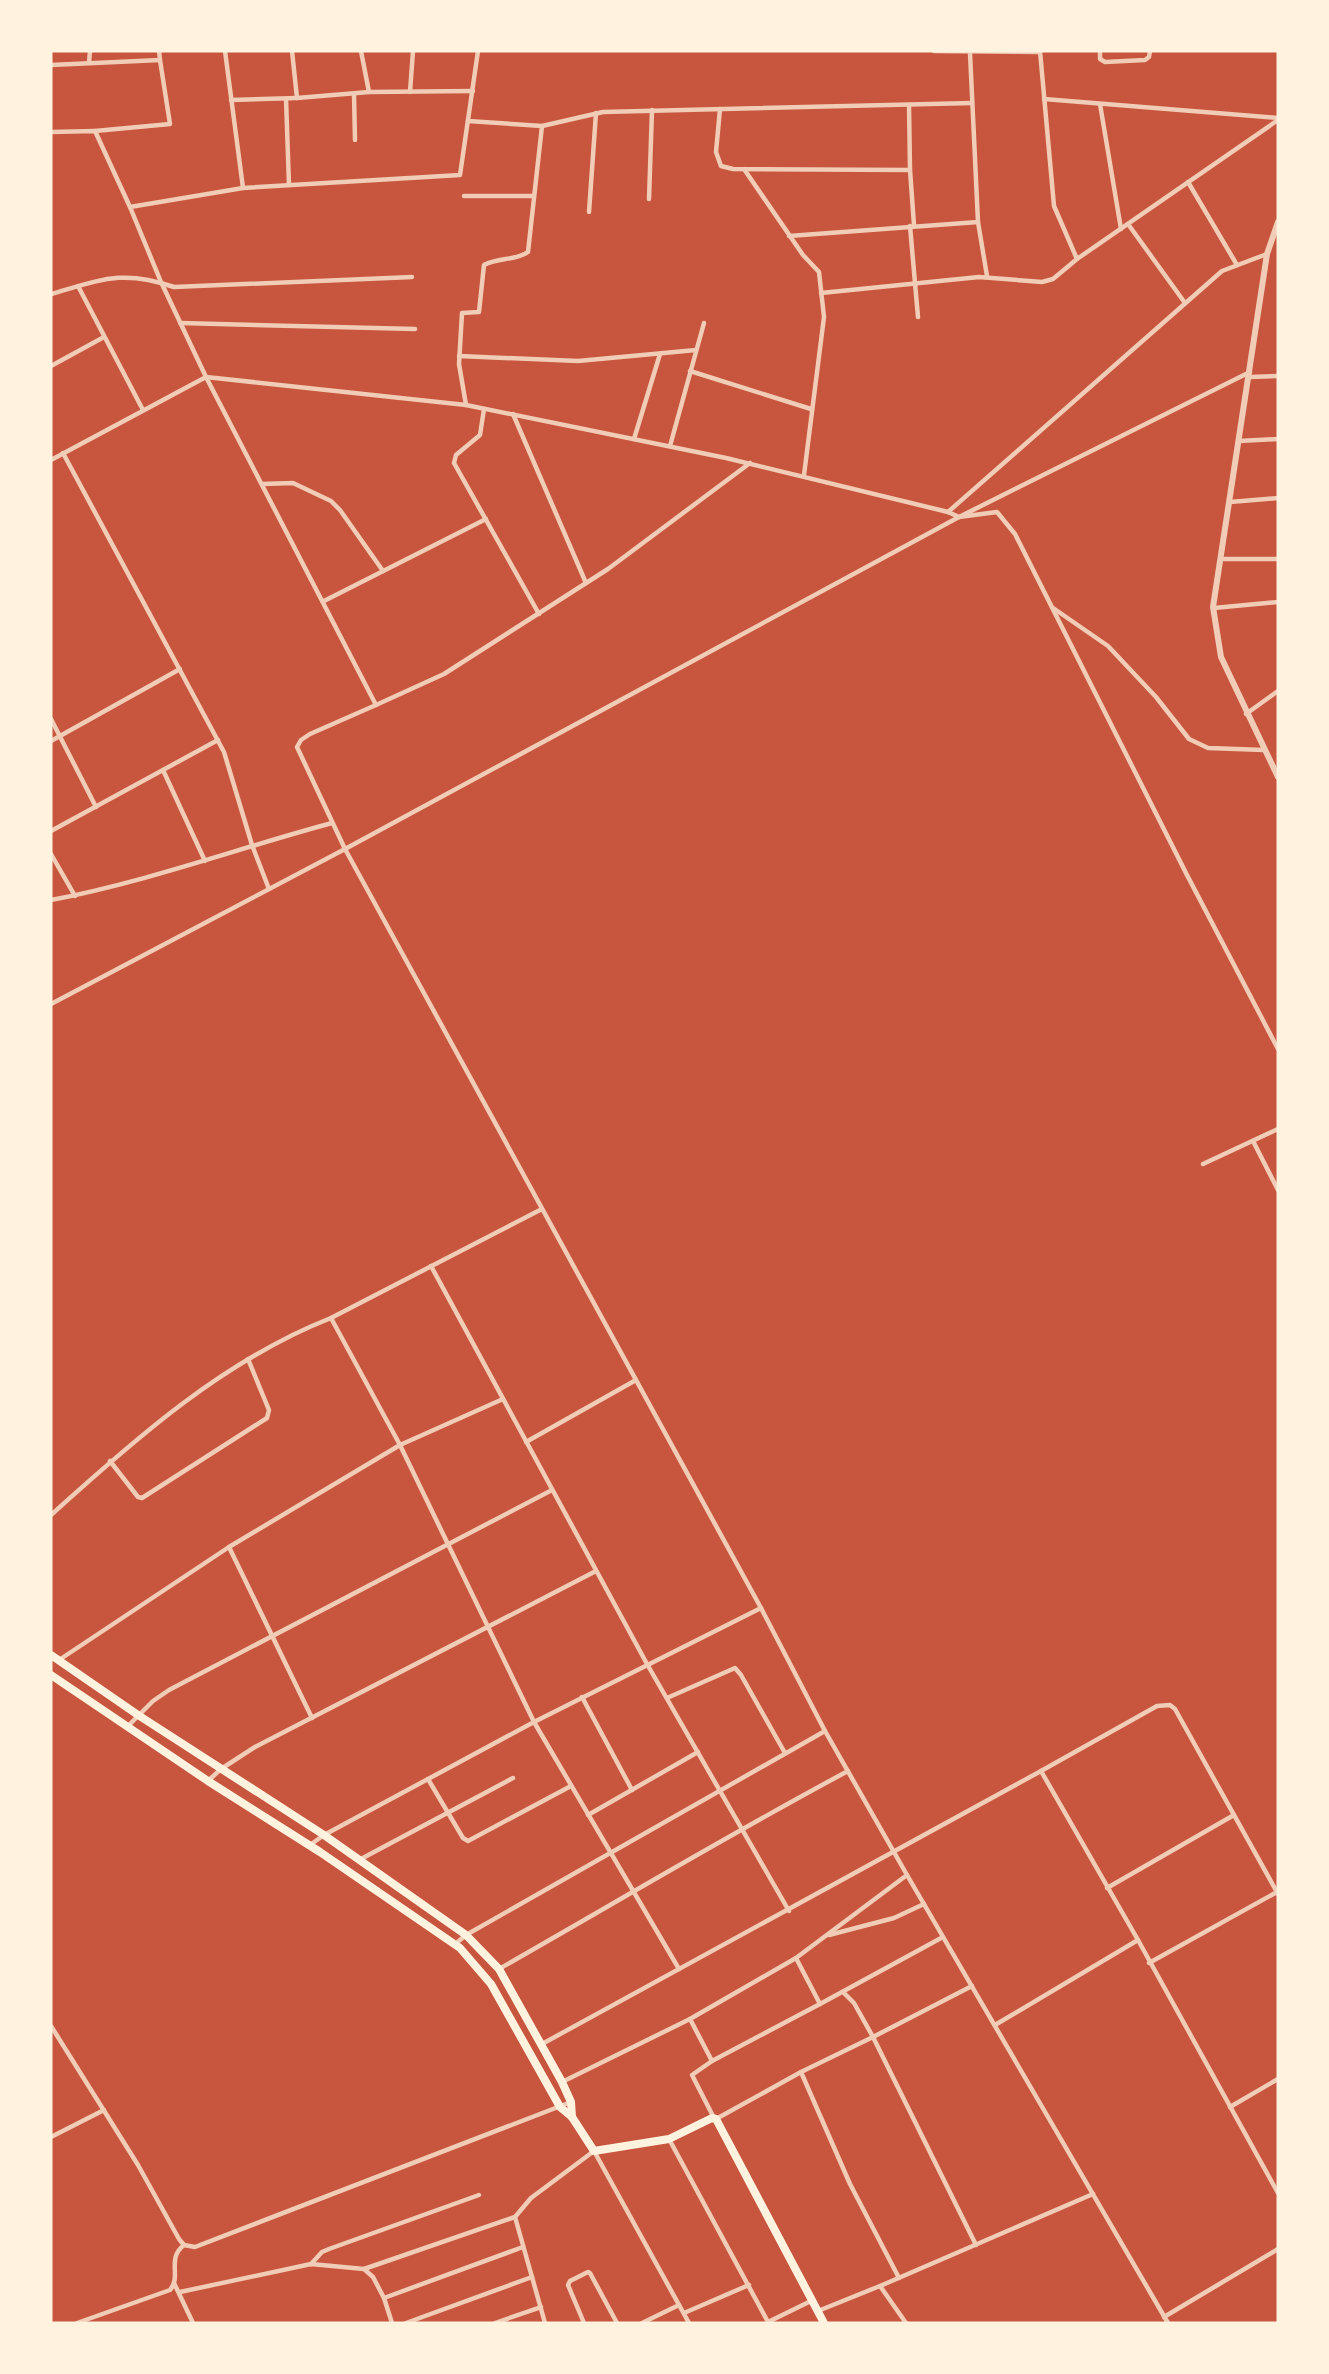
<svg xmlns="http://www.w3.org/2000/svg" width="1329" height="2374" font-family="'Open Sans',sans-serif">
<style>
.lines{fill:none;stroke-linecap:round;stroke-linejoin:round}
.minor{stroke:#f1ccb7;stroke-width:4.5}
.tertiary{stroke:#f1ccb7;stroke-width:6}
.primary{stroke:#fff3e0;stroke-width:8}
</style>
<rect width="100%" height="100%" fill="#c8553d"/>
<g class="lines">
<!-- minor -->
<g class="minor">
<polyline points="225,51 243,188"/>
<polyline points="292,51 297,98 369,92"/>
<polyline points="361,51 369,92 473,91"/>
<polyline points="478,51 460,175 243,188 130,207 161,282 206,377 466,405 726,458 948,512 959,517 997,512 1015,534 1187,875 1278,1049"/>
<polyline points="934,51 1040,52"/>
<polyline points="1040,51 1054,206 1077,259 1278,120"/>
<polyline points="1100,51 1100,59 1105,62 1145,60 1149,57 1150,51"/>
<polyline points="89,63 90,51"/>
<polyline points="51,65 160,60 159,51"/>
<polyline points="410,92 413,51"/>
<polyline points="354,94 355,140"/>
<polyline points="286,99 289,185"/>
<polyline points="1044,99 1278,118"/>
<polyline points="231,100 297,98"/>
<polyline points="1100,104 1121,229"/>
<polyline points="909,105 910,170"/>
<polyline points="720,109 716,152 721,166 733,169 910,170 914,225"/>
<polyline points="468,121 542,126"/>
<polyline points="95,131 170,124 160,60"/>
<polyline points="51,132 95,131 130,207"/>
<polyline points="744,169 803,255 819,272 824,317 804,475"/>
<polyline points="1188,182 1237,265"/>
<polyline points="464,196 534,196"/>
<polyline points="649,199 652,110"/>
<polyline points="589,212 596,113"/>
<polyline points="978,222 987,276"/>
<polyline points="1128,224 1185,303"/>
<polyline points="910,226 918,317"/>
<polyline points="789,236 978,222 970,53"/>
<polyline points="78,286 143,410"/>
<polyline points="821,293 979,277 1042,282 1053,279 1077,259"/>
<path d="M 51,294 C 101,280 122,269 174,287 L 412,277"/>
<polyline points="180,323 415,329"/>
<polyline points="459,356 578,361 696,350"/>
<polyline points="51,366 104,337"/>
<polyline points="690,371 811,409"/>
<polyline points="1249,377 1278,376"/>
<path d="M 466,405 L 459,364 L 462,313 L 479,312 L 484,265 C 499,257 515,261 528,252 L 542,126 L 603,112 L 972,103"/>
<polyline points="484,409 480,435 456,455 454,463 539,614"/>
<polyline points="513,414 586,583"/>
<polyline points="634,439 660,354"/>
<polyline points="1239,441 1278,439"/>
<polyline points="670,446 704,323"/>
<polyline points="63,453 224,752 252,845 269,889"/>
<polyline points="51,460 206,377 376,705 310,734 301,740 297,747 345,849 959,517 1250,372"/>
<polyline points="262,484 293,483 331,501 340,510 383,571"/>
<polyline points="1230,502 1278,498"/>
<polyline points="948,512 1222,271 1267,254"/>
<polyline points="1221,559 1278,559"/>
<polyline points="324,601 486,519"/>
<polyline points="1053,608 1108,646 1156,697 1189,739 1208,748 1264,750"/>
<polyline points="1214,608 1278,602"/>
<polyline points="376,705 444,674 608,569 750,463"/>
<polyline points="1246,714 1278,691"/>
<polyline points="51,719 96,807"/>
<polyline points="51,741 180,669"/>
<polyline points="163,770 205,861"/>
<polyline points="51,831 218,740"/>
<polyline points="51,854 75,896"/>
<path d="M 51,900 C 146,882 239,848 332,823"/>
<polyline points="51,1004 345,849 761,1608 825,1731 907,1875 1168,2323"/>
<polyline points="1253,1141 1278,1190"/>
<polyline points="1203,1164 1278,1129"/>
<polyline points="542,1209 331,1318 400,1445 534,1722 679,1969"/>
<polyline points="431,1266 647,1664 789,1911"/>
<polyline points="526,1442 636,1380"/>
<polyline points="110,1461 138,1497 142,1498 267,1418 269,1410 248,1359"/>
<path d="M 51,1515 C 135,1439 224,1360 331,1318"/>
<polyline points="229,1547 312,1718"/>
<polyline points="59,1660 229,1547 400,1445 503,1399"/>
<polyline points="582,1697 632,1790"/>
<polyline points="667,1698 735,1668 741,1675 785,1753"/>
<polyline points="127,1727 153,1701 169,1690 552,1490"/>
<polyline points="1041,1771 1157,1706 1170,1705 1175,1709 1278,1894"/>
<polyline points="428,1779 463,1838 468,1841 571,1786"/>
<polyline points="208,1781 221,1769 255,1747 596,1571"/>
<polyline points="588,1815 698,1752"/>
<polyline points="310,1845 324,1835 534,1722 761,1608"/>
<polyline points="359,1860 513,1778"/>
<polyline points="1107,1888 1234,1815"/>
<polyline points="829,1935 894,1918 924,1904"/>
<polyline points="454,1945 466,1935 825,1731"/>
<polyline points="1149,1963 1277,1892"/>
<path d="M 499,1969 C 615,1903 730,1834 848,1771"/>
<polyline points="843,1992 854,2003 873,2037 972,1986"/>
<polyline points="820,2004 943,1937"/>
<polyline points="690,2019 712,2061 692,2075 714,2118"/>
<polyline points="995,2025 1138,1940"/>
<polyline points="51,2026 138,2165 179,2239 184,2245 195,2247 571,2102"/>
<polyline points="542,2044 1041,1771 1138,1940 1278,2193"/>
<polyline points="712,2061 820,2004 796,1958"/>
<polyline points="801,2072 850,2184 899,2278"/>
<polyline points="562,2082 690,2019 796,1958 907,1875"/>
<polyline points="1230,2107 1278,2079"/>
<polyline points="716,2119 801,2072 873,2037 976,2245"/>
<polyline points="51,2137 104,2110"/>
<polyline points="669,2139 768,2322 813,2300"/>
<polyline points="515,2217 545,2323"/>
<polyline points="311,2264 322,2252 329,2249 479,2195"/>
<polyline points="364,2269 515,2217 531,2198 594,2151 689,2323"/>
<polyline points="174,2283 193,2323"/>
<polyline points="880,2286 906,2323"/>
<polyline points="180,2292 311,2264 364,2269 373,2277 384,2298 392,2323"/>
<polyline points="384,2298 523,2247"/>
<polyline points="818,2311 880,2286 1093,2194"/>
<polyline points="684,2313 749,2285"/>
<polyline points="1164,2317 1278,2249"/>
<path d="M 77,2323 L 170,2290 C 182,2276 166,2259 184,2245"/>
<polyline points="406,2323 532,2277"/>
<polyline points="495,2323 541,2307"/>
<polyline points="584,2323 568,2285 570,2281 588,2272 590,2273 617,2323"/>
<polyline points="642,2323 679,2305"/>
</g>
<!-- tertiary -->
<polyline class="tertiary" points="1278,222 1267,254 1213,607 1221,657 1278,777"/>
<!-- primary -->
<g class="primary">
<polyline points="51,1655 138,1715 324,1835 466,1935 499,1969 562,2082 571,2102 572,2117"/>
<polyline points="51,1675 208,1781 320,1852 460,1948 491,1984 560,2107 572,2117 594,2151 669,2139 712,2118 716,2119 824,2323"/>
</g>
</g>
<!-- border -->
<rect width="1329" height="2374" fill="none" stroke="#fff3e0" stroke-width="105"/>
</svg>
